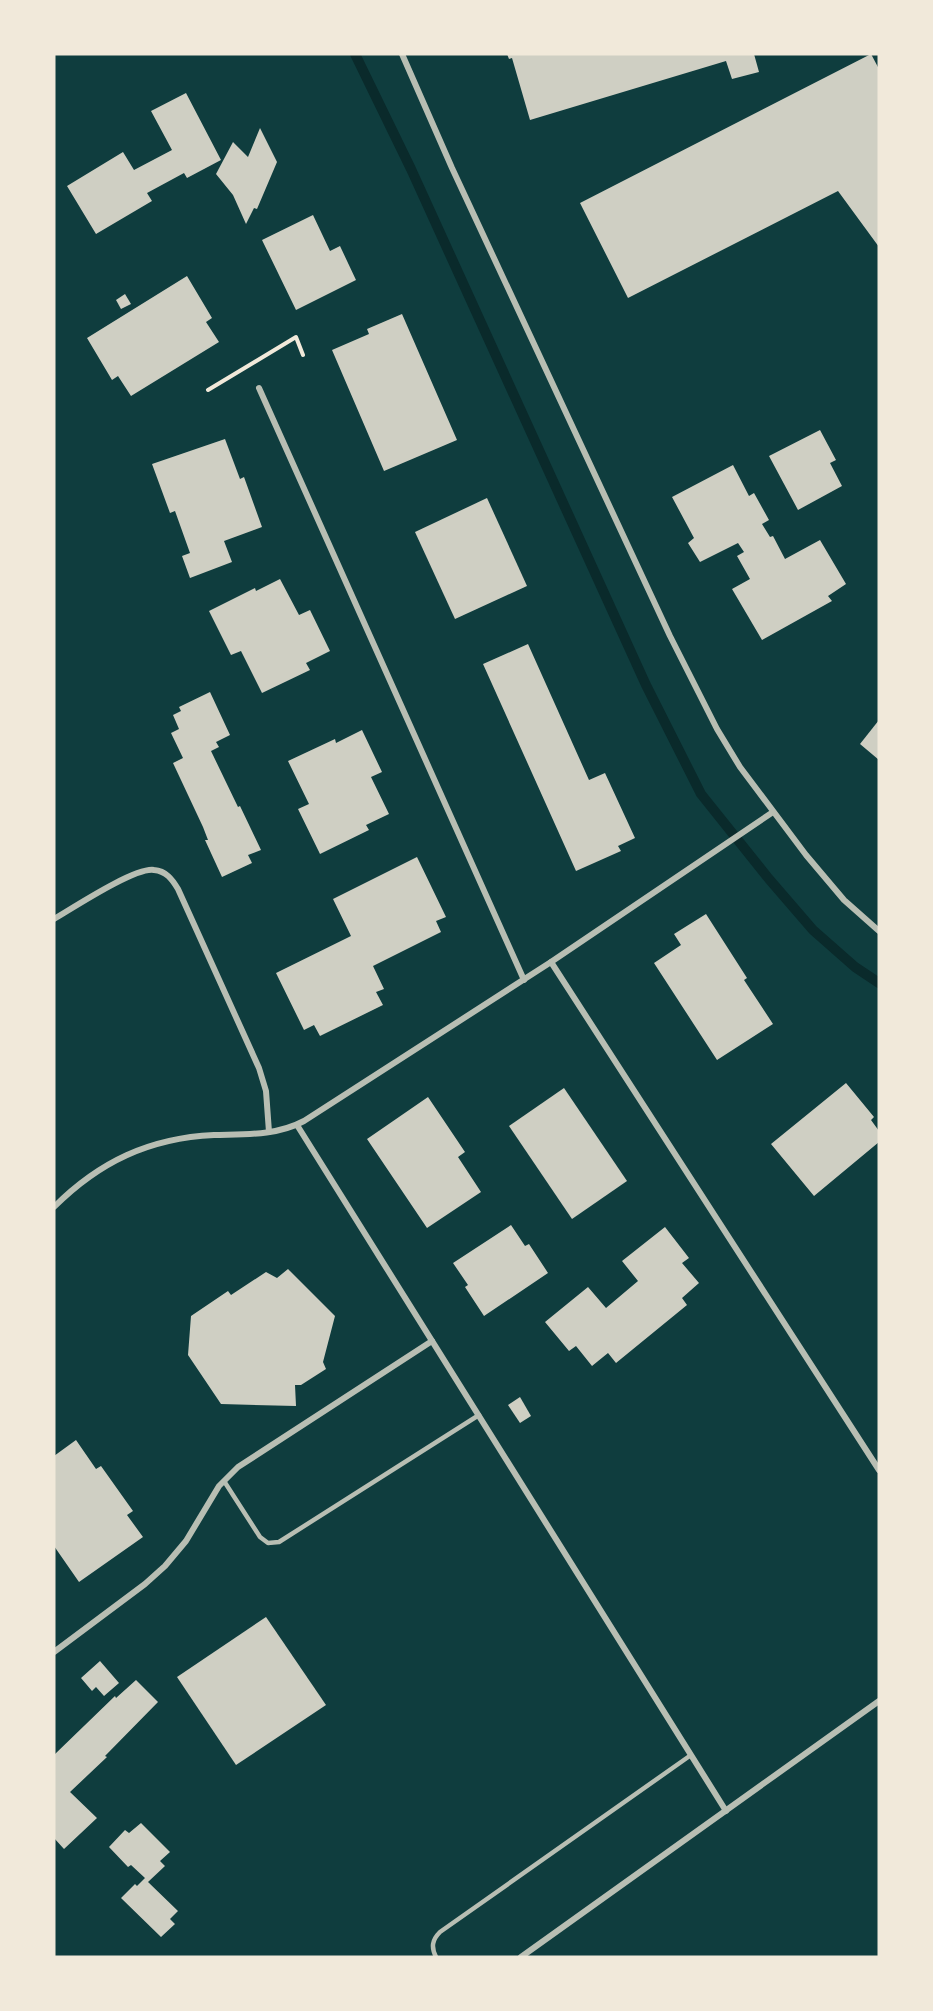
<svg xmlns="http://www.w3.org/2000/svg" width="933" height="2011" font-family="Commissioner,sans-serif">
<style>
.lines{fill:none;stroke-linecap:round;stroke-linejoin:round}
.stream{stroke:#0a2a2b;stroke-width:10}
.building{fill:#cfcfc3}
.path{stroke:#f1e9da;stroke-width:4}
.service{stroke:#b8beb3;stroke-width:4.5}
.minor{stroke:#b8beb3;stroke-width:6}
</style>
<rect width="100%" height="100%" fill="#0f3d3e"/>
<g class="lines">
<!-- stream -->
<polyline class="stream" points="355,54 411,169 646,685 701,794 769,879 813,930 855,967 879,983"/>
</g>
<!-- building -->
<g class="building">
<polygon points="507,54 754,54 759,72 732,79 726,61 530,120 512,58 509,59"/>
<polygon points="871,54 879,69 879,247 838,191 628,298 580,203"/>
<polygon points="186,93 221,160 187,178 184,173 147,193 152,201 96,234 67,186 123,152 134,170 172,150 151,111"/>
<polygon points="260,128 277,162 257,209 254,208 246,224 233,195 216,174 233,142 248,157"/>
<polygon points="313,215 330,251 340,246 356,280 296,310 262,240"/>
<polygon points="187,276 212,318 206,322 219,342 131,396 118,376 112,380 87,338"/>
<polygon points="125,294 131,304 121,309 116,300"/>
<polygon points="402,314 457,440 384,471 332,350 369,334 367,329"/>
<polygon points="820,430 836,460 830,463 842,486 798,510 769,456"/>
<polygon points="225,439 240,479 244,477 262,527 224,541 232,562 190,578 182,556 190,553 175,511 170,513 152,464"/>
<polygon points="733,465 749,496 754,493 769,520 762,524 770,537 773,536 785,559 820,540 846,584 828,596 832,601 762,640 732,589 750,579 737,556 744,552 738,543 700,562 688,543 694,538 672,497"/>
<polygon points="487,498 527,586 455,619 415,532"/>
<polygon points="280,579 299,615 310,610 330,651 306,663 310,670 262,693 241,651 231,655 209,611 255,588 256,591"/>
<polygon points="528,644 589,780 605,773 635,838 618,846 621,851 576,871 483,664"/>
<polygon points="210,692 230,735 216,742 219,747 211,751 238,807 240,806 261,850 248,855 252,863 222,877 205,840 208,840 203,827 173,763 183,758 171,733 179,729 173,715 181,711 179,707"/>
<polygon points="879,720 879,760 860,744"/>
<polygon points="362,730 382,772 371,777 389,814 366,825 369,830 320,854 298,809 309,804 288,761 335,739 336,743"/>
<polygon points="417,857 446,917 436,921 441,932 373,966 384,989 376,992 383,1005 320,1036 314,1025 304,1030 276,973 351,936 333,899"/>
<polygon points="706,914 747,978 744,980 773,1024 717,1060 654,963 681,945 674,934"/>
<polygon points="846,1083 874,1117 871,1120 879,1131 879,1142 814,1196 771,1144"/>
<polygon points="564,1088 627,1181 572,1219 509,1126"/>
<polygon points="428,1097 465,1152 458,1157 481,1192 427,1228 367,1139"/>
<polygon points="511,1225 525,1246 529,1244 548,1273 484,1316 465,1287 468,1285 453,1263"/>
<polygon points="665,1227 689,1258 682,1263 699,1283 682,1298 687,1305 616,1363 608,1353 592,1366 576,1346 569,1351 545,1322 588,1287 606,1308 638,1281 622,1261"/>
<polygon points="288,1269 335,1316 323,1362 326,1369 301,1385 295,1385 296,1406 221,1404 188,1355 191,1316 228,1291 231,1295 266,1272 277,1278"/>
<polygon points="520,1397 531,1416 520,1423 508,1405"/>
<polygon points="76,1440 96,1469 101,1466 133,1511 127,1515 143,1537 79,1582 54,1546 54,1456"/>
<polygon points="266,1617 326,1705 236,1765 177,1677"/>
<polygon points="100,1661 119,1683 104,1696 96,1687 92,1691 81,1678"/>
<polygon points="136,1680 158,1702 105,1756 107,1757 70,1792 97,1818 64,1849 54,1838 54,1755 115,1696 116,1698"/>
<polygon points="141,1823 170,1852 160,1861 165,1866 148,1882 178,1911 170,1919 175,1924 161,1937 121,1898 135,1884 137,1886 145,1878 131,1865 128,1867 109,1847 125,1830 129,1833"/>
</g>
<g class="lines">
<!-- path -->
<polyline class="path" points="208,390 296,337 303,355"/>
<!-- service -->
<g class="service">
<polyline points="224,1481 260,1537 268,1543 279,1542 479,1415"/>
<path d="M 436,1957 C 431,1947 432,1940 440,1932 L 691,1755"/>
</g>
<!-- minor -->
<g class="minor">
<polyline points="402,54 452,168 670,636 717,729 740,767 806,855 844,900 879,931"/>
<polyline points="259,388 524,980"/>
<path d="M 54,919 C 73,908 135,867 154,870 C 166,871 172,879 178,889 L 259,1068 L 266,1091 L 269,1132"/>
<polyline points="551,962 879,1470"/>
<polyline points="297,1125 726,1811"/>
<path d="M 54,1207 C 99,1162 149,1138 214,1135 C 244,1134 276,1136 304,1121 L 551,962 L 773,812"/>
<polyline points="54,1652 145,1584 165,1566 186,1541 219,1486 238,1467 432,1341"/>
<polyline points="521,1957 879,1701"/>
</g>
</g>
<!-- border -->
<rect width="933" height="2011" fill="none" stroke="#f1e9da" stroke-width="111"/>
</svg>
